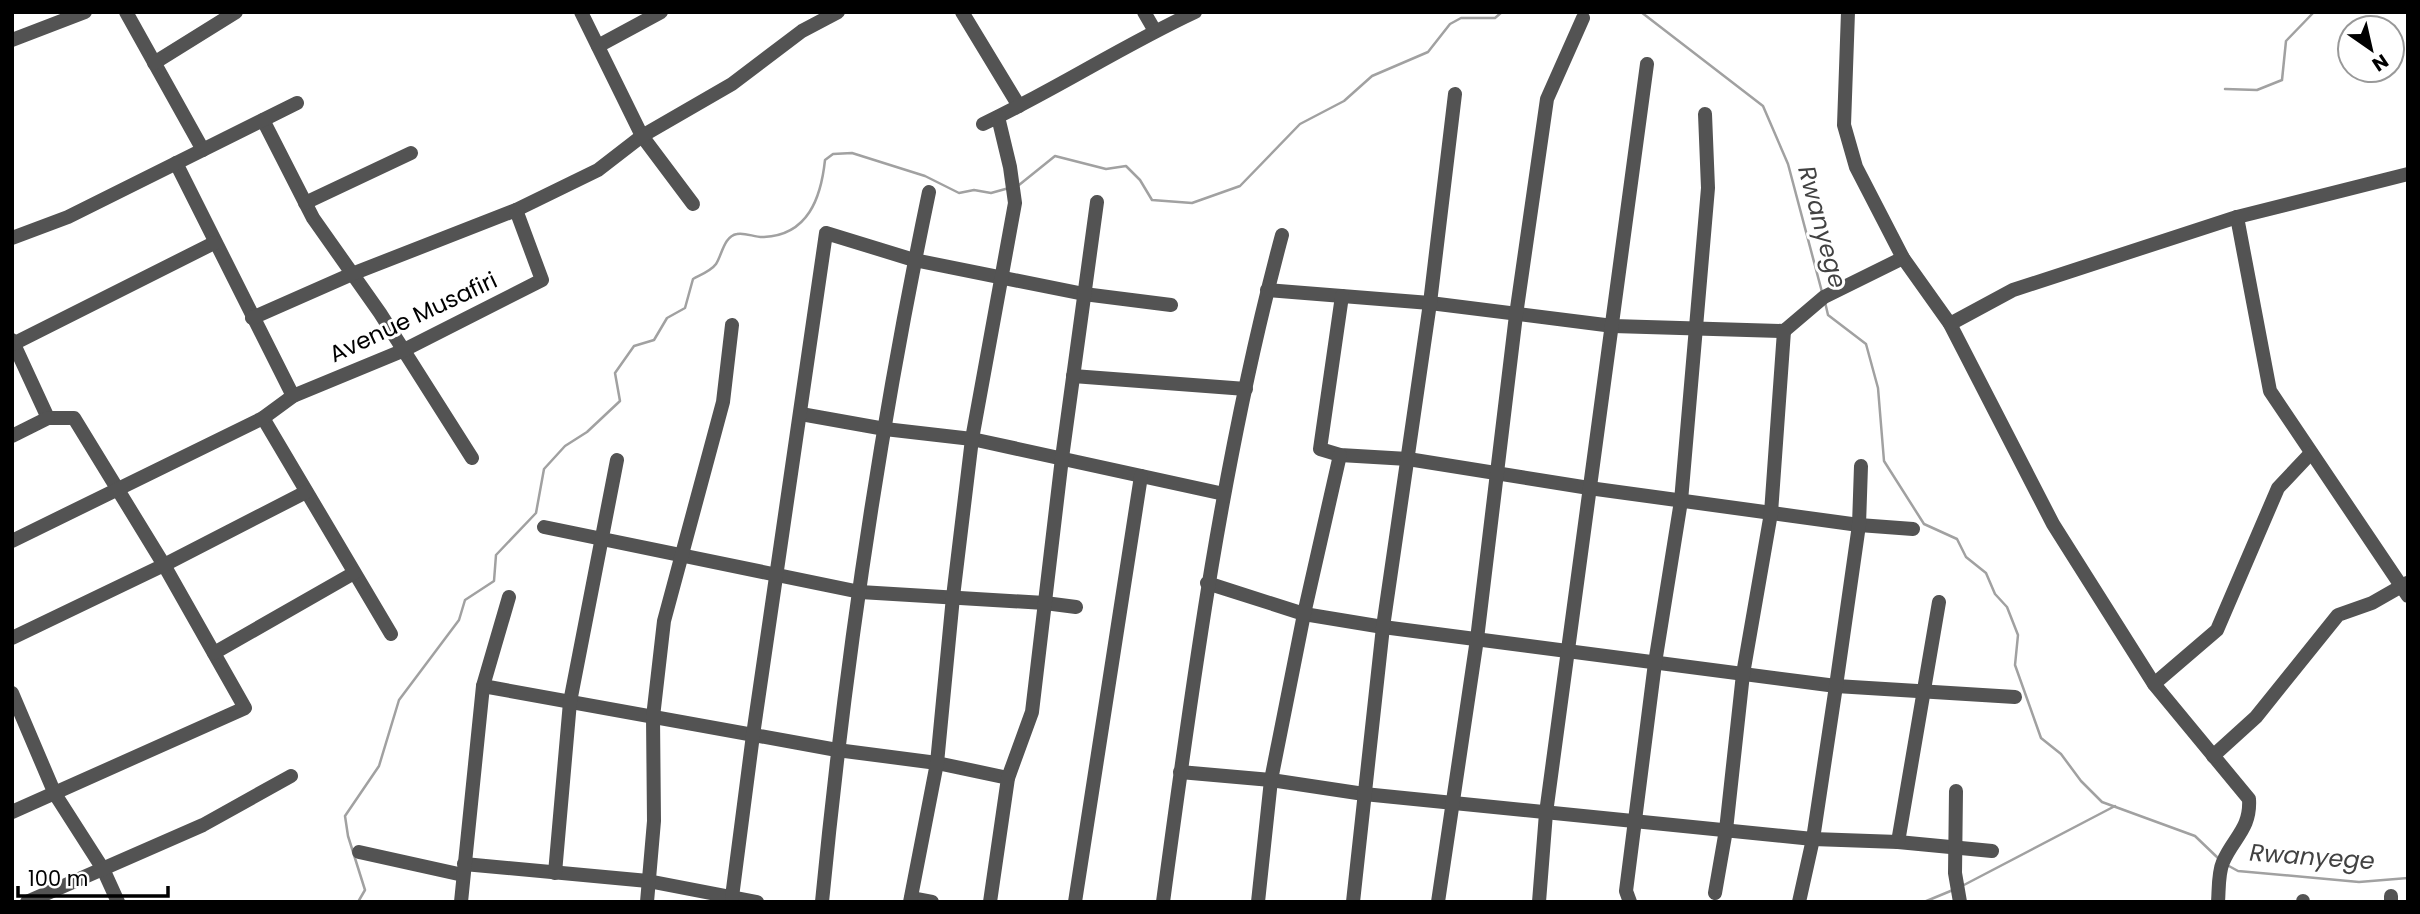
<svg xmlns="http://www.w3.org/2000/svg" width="2420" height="914" font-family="Poppins,sans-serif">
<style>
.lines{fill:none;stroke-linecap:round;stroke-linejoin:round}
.stream{stroke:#a1a1a1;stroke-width:2.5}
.minor{stroke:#535353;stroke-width:14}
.labels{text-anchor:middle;stroke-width:6;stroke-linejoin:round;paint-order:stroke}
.street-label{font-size:23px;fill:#000;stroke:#fff}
.water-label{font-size:24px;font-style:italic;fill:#424242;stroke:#fff}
</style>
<rect width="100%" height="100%" fill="#fff"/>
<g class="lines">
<!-- stream -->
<g class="stream">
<polyline points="1641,12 1763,106 1788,164 1822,292"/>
<polyline points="2225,89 2257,90 2282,80 2286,41 2314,12"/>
<polyline points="1019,185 1055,156 1106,169 1126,166 1140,180 1152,200 1192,203 1240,186 1300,124 1344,101 1372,76 1428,52 1450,24 1461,18 1495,18 1502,12"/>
<polyline points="1825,302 1828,315 1866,344 1878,388 1884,461 1924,524 1957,539 1966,557 1986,573 1995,594 2007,607 2018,635 2015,665 2041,738 2061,754 2081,781 2102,802 2195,836 2219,859"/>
<polyline points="2227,865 2238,871 2359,882 2408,878"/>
<polyline points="1962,886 2115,806"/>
<path d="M 358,902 L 365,890 L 348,836 L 345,816 L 379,766 L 399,700 L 459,620 L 465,600 L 494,581 L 496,555 L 536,513 L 544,469 L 565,446 L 587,432 L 620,401 L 615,373 L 634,346 L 654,340 L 667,318 L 685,308 L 693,279 C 700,275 711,271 716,264 C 722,255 724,236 737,234 C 745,232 756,238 764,237 C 808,235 821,198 825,160 L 833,154 L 852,153 L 925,176 L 959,193 L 974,190 L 991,193 L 1009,188"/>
<polyline points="1924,902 1953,890"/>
</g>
<!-- minor -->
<g class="minor">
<polyline points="126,12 203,150"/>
<polyline points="581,12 642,136 693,204"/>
<polyline points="962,12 1019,106"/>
<polyline points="1144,12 1155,31"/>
<path d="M 1848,12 L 1844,125 L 1856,167 L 1903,258 L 1950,324 L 2053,524 L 2154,684 L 2249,799 C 2251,829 2233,838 2223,862 C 2218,873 2219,890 2218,902"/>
<polyline points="12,40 85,12"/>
<polyline points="598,46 661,12"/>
<polyline points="154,63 236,12"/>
<polyline points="263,120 313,218 380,313 472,458"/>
<path d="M 983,124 C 1055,90 1122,46 1195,12"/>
<polyline points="176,163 293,396"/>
<polyline points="305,203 411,153"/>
<polyline points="2237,217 2270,391 2408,596"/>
<polyline points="12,238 68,217 297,103"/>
<polyline points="1267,290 1430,303 1613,326 1784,331 1824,297 1903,258"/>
<polyline points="1342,296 1320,449 1340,455 1408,459 1589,488 1859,525 1913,529"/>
<polyline points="252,318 352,274 516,210"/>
<polyline points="1950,324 2013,290 2237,217 2408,174"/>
<polyline points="12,340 48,418 74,418 164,565 245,708 12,812"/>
<polyline points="13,344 214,243"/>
<polyline points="1073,376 1246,389"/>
<polyline points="801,414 885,429 972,439 1224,494"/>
<polyline points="263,418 391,634"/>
<polyline points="12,436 48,418"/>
<polyline points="544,527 860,592 1045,603 1076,607"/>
<polyline points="12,541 263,418 293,396 402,351 542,280 516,210 598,170 642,136 732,84 802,31 838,12"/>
<polyline points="1207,583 1304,614 1383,627 1836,686 2015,697"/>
<polyline points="12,638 164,565 306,492"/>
<polyline points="214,653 354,573"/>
<polyline points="2154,684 2217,630 2278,488 2311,453"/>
<polyline points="483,686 837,750 937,763 1008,778"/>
<polyline points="12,693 55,794 103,869 118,902"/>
<polyline points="2213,756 2256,717 2338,615 2372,603 2407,583"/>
<polyline points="1180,772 1271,780 1364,794 1813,839 1898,842 1992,851"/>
<polyline points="1956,791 1955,873 1960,902"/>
<polyline points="1898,842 1939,602"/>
<polyline points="359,852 463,875"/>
<polyline points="464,864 648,881 757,902"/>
<polyline points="555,873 570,702 617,460"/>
<polyline points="1715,893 1726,830 1743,674 1771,513 1784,331"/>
<polyline points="2391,896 2391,902"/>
<polyline points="732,897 753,735 826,233 914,260 1084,294 1171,305"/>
<polyline points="911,898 932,902"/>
<polyline points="2303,901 2303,902"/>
<polyline points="27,902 203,825 291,776"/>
<polyline points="461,902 483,686 509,597"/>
<polyline points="647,902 654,821 653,717 664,621 723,402 732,325"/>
<path d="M 822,902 C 845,664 880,426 929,192"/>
<polyline points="910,902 937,763 953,597 972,439 1015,203 1010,167 998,117"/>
<polyline points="990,902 1008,778 1032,712 1062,458 1097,202"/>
<polyline points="1075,902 1141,476"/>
<path d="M 1163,902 C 1193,678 1223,454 1282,235"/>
<polyline points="1258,902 1271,780 1304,614 1340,455"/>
<polyline points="1353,902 1383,627 1430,303 1455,94"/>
<polyline points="1438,902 1477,639 1516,315 1547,99 1583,18"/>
<polyline points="1539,902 1546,813 1647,64"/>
<polyline points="1630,902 1626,891 1655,663 1681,501 1708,188 1705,114"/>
<polyline points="1799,902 1813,839 1836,686 1859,525 1861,466"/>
</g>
</g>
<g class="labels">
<!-- street labels -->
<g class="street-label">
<text transform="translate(413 317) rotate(-25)" y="8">Avenue Musafiri</text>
</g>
<!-- water labels -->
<g class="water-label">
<text transform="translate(1822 227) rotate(75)" y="8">Rwanyege</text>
<text transform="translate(2312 857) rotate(4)" y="8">Rwanyege</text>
</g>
</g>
<!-- border -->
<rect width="2420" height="914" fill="none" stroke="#000000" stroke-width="28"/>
<!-- north arrow -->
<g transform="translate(2371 49) rotate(146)"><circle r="33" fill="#ffffff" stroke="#999999" stroke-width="2"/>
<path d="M0-5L12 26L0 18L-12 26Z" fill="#000000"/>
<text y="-10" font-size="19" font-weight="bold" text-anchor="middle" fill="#000000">N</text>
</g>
<!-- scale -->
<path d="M18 886v10h150v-10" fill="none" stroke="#000000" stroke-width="3.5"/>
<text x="28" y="886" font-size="21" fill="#000000" stroke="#ffffff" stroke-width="5" paint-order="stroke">100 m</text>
</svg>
